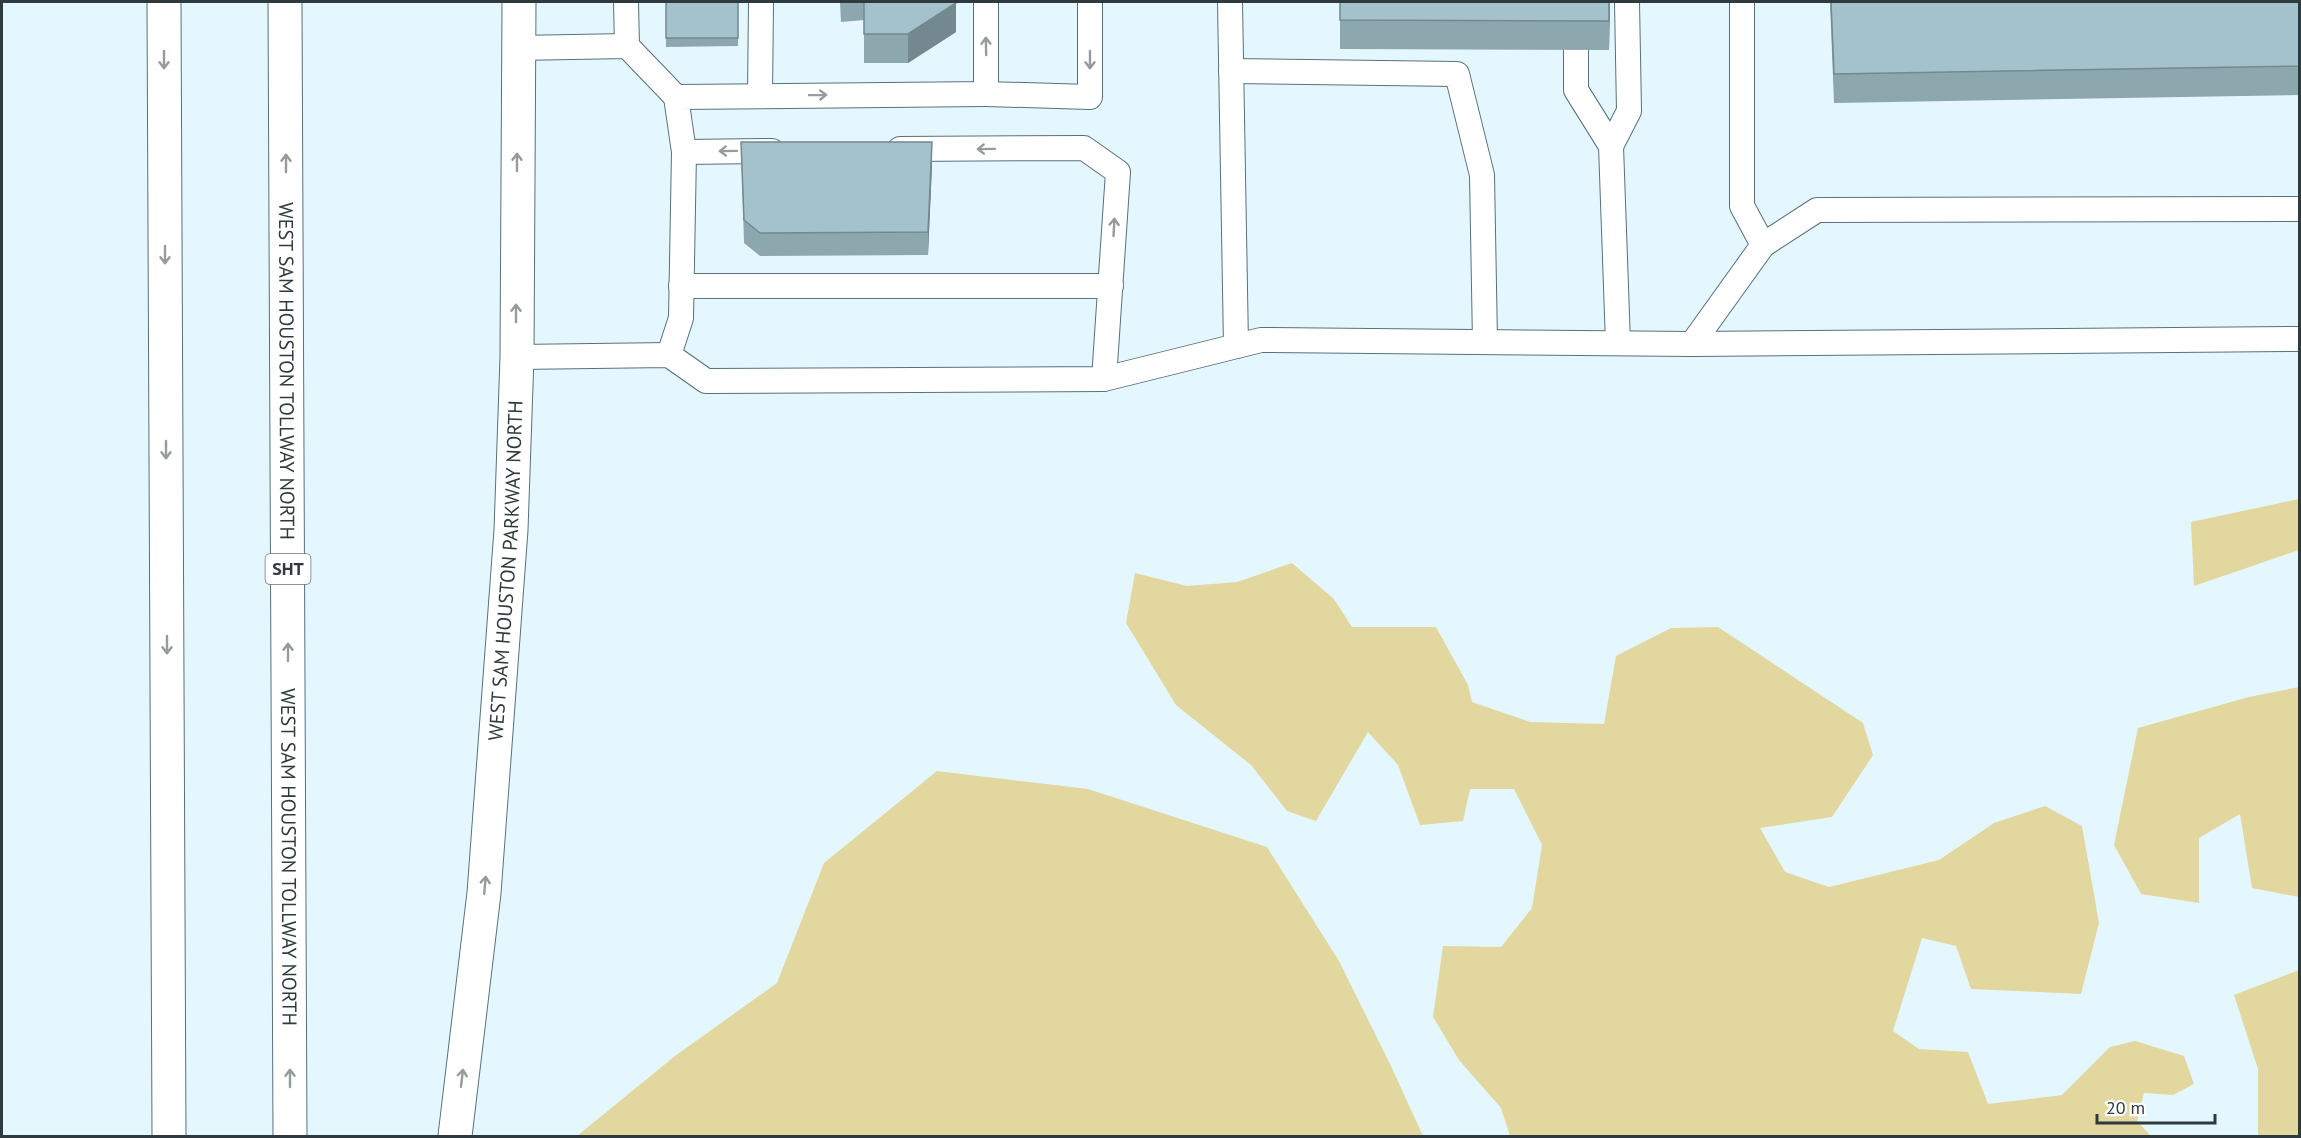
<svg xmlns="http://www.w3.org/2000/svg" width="2301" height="1138" font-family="'PT Sans',sans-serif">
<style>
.green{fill:#e2d79f}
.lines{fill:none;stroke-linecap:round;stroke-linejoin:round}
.lane-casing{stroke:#56717b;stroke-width:26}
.secondary-casing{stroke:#56717b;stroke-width:35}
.highway-casing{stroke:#56717b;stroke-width:35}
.lane{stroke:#fff;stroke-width:24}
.secondary{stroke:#fff;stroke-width:33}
.highway{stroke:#fff;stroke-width:33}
.wall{fill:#8da7af}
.shaded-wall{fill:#73888f}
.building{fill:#a4c2cc;stroke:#73888f;stroke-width:1.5}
.oneway{stroke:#969c9e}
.labels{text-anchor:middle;stroke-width:6;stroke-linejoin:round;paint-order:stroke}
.shield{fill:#fff;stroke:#6d7578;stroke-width:1.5}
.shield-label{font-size:18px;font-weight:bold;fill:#2e3a3e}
.street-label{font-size:20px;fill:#2e3a3e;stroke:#fff}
</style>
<rect width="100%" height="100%" fill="#e5f7fe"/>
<!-- green -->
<g class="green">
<polygon points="2299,499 2299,550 2194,586 2191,522"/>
<polygon points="1292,563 1334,599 1352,627 1436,627 1468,685 1472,702 1530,722 1604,724 1616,656 1671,628 1718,627 1863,723 1873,755 1832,817 1760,828 1785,872 1829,887 1939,860 1994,823 2045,806 2082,826 2099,923 2081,994 1971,989 1956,946 1922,938 1893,1031 1919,1049 1968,1052 1988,1104 2062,1095 2110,1047 2135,1041 2184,1056 2194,1084 2173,1095 2144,1093 2137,1121 2151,1136 1510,1136 1501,1108 1459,1060 1433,1017 1443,946 1501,947 1532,908 1542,845 1514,789 1470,789 1463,821 1420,825 1398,765 1368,732 1316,821 1287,811 1251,765 1176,705 1126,623 1135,573 1187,586 1237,582"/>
<polygon points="2299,687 2299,897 2252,888 2240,814 2199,838 2199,903 2141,894 2114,845 2138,728 2249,697"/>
<polygon points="937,771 1088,789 1267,847 1339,961 1391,1066 1423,1136 577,1136 675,1056 777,983 824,863"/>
<polygon points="2299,970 2299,1136 2258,1136 2258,1069 2234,995"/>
</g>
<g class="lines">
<!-- lane casing -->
<g class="lane-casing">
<g id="lane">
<polyline points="626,2 627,46"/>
<polyline points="1230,2 1236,346"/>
<polyline points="517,48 627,46 676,97"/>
<polyline points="1576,50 1576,90 1611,146 1618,343"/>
<polyline points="1231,71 1457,74 1482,175 1485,342"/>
<polyline points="986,94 1090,97 1090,2"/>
<polyline points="760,96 761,2"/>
<polyline points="1611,146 1629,111 1627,2"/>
<polyline points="900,149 1084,148 1118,172 1104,379"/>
<polyline points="684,152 772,151"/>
<polyline points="1763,245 1817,210 2300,209"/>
<polyline points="681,286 1111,286"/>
<polyline points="1692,344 2300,339"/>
<polyline points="669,355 681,318 684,152 676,97 986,94 986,2"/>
<polyline points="517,357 669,355 706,381 1104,379 1261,340 1692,344 1763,245 1742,206 1742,2"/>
</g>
</g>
<!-- secondary casing -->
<g class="secondary-casing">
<g id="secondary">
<path id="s1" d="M 455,1136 L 484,893 L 511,530 L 517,357 L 519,2"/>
</g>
</g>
<!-- highway casing -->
<g class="highway-casing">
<g id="highway">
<polyline points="164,2 169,1136"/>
<path id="s2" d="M 285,2 L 290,1136"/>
</g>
</g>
<!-- lane -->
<use href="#lane" class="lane"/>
<!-- secondary -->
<use href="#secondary" class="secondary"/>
<!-- highway -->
<use href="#highway" class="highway"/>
</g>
<!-- wall -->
<g class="wall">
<polygon points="666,2 738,2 738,46 666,47"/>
<polygon points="840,2 956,2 956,32 908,63 864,63 864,20 841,22"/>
<polygon points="1340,2 1610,2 1609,50 1340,49"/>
<polygon points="1830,2 2300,2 2300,95 1834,103"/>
<polygon points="741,142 932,165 928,255 760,256 744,243"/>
</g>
<!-- shaded-wall -->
<g class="shaded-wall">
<polygon points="1609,2 1610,2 1609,50"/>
<polygon points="956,3 956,32 908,63 908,34"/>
<polygon points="932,142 932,165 928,255 928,232"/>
</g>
<!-- building -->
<g class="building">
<rect x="666" y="2" width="72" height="36"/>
<polygon points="864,2 956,2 956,3 908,34 864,34"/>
<polygon points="1340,2 1609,2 1609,21 1340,20"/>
<polygon points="1831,2 2300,2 2300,66 1834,74"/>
<polygon points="741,142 932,142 928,232 760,233 744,220"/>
</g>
<!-- one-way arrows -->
<defs><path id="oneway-shaft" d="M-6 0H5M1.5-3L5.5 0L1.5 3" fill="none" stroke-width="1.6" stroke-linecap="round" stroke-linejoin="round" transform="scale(1.5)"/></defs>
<g class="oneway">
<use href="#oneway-shaft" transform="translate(986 46) rotate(-91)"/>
<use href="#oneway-shaft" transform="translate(164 60) rotate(90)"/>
<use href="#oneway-shaft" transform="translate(1090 60) rotate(90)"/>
<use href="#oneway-shaft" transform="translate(818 95) rotate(-1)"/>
<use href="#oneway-shaft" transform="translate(986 149) rotate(179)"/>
<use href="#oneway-shaft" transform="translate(728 151) rotate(179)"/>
<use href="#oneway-shaft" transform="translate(517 162) rotate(-90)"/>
<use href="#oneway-shaft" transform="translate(286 163) rotate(-90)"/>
<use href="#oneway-shaft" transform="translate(1114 227) rotate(-87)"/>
<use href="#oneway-shaft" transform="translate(165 255) rotate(90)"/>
<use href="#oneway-shaft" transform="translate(516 313) rotate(-90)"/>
<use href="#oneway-shaft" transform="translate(166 450) rotate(90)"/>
<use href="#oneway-shaft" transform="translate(167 645) rotate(90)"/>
<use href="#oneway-shaft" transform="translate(288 652) rotate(-90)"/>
<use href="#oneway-shaft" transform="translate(485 885) rotate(-85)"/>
<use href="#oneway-shaft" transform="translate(290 1078) rotate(-90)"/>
<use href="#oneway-shaft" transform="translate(462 1078) rotate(-83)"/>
</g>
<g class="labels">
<!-- shield labels -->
<rect class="shield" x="265.5" y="554" width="45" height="30" rx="4.5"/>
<g class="shield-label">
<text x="288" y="575">SHT</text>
</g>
<!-- street labels -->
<g class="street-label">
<text dy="7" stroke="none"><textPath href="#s2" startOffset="369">WEST SAM HOUSTON TOLLWAY NORTH</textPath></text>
<text dy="7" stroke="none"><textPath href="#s1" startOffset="568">WEST SAM HOUSTON PARKWAY NORTH</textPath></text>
<text dy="7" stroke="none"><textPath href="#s2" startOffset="855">WEST SAM HOUSTON TOLLWAY NORTH</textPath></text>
</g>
</g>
<!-- border -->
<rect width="2301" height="1138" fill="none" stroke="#2e3a3e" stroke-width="6"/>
<!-- scale -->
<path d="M2097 1114v9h118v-9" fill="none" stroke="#2e3a3e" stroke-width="3"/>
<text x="2106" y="1114" font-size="18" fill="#2e3a3e" stroke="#ffffff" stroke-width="4.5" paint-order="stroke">20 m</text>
</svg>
